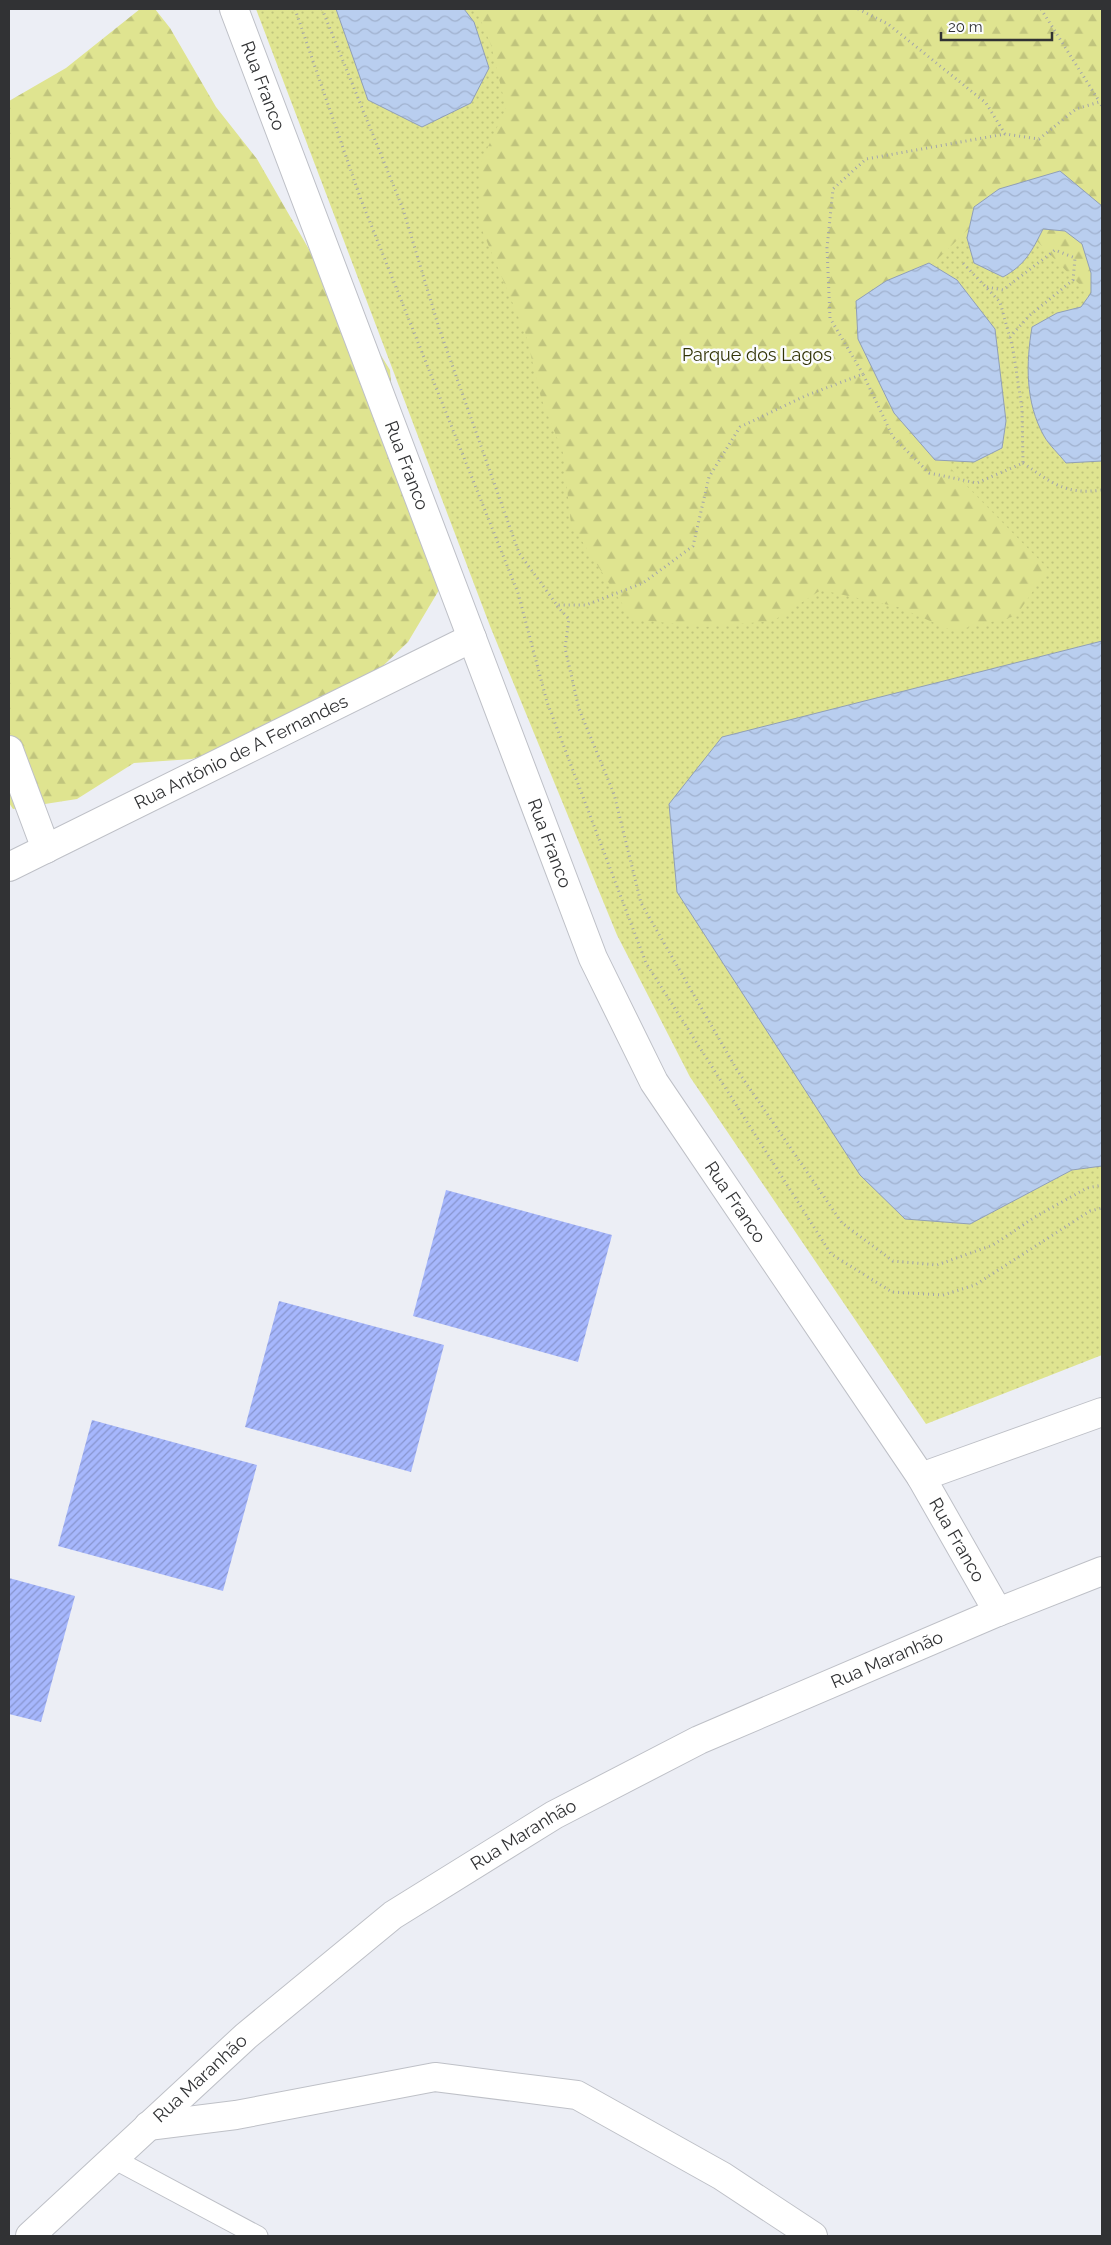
<svg xmlns="http://www.w3.org/2000/svg" width="1111" height="2245" font-family="Raleway,sans-serif">
<style>
.grass{fill:url(#grass-dots)}
.forest{fill:url(#forest-firs)}
.water{fill:url(#water-waves);stroke:#909fb7}
.building{fill:url(#building-hatch)}
.lines{fill:none;stroke-linecap:round;stroke-linejoin:round}
.service-casing{stroke:#bec0c7;stroke-width:21}
.minor-casing{stroke:#bec0c7;stroke-width:30}
.secondary-casing{stroke:#bec0c7;stroke-width:30}
.path{stroke:#a3a5aa;stroke-width:3;stroke-dasharray:1 4;stroke-linecap:butt}
.service{stroke:#fff;stroke-width:19}
.minor{stroke:#fff;stroke-width:28}
.secondary{stroke:#fff;stroke-width:28}
.labels{text-anchor:middle;stroke-width:5;stroke-linejoin:round;paint-order:stroke}
.street-label{font-size:18px;fill:#313234;stroke:#fbfcfe}
.park-label{font-size:18px;fill:#323407;stroke:#fbfcfe}
</style>
<defs>
<pattern id="grass-dots" width="8" height="8" patternUnits="userSpaceOnUse" patternTransform="scale(1.25)"><rect width="8" height="8" fill="#dfe490"/><path d="M2 2h.1M6 6h.1" fill="none" stroke="#c0c47d" stroke-width="1.8" stroke-linecap="round"/></pattern>
<pattern id="forest-firs" width="22" height="20" patternUnits="userSpaceOnUse" patternTransform="scale(1.25)"><rect width="22" height="20" fill="#dfe490"/><path d="M5 1l3.5 6h-7zM16 11l3.5 6h-7z" fill="#c0c47d"/></pattern>
<pattern id="water-waves" width="16" height="10" patternUnits="userSpaceOnUse" patternTransform="scale(1.25)"><rect width="16" height="10" fill="#b9ceef"/><path d="M0 5q4-4 8 0t8 0" fill="none" stroke="#a0b1ce"/></pattern>
<pattern id="building-hatch" width="6" height="6" patternUnits="userSpaceOnUse" patternTransform="scale(1.25)"><rect width="6" height="6" fill="#a6b7fd"/><path d="M-1 1l2-2M0 6l6-6M5 7l2-2" fill="none" stroke="#8895ce"/></pattern>
</defs>
<rect width="100%" height="100%" fill="#eceef5"/>
<!-- grass -->
<polygon class="grass" points="256,9 1102,9 1102,1355 926,1424 690,1077 617,935 490,626"/>
<!-- forest -->
<g class="forest">
<polygon points="140,9 155,9 170,28 216,107 257,159 318,265 354,312 390,370 395,428 439,590 408,642 365,683 255,739 192,759 134,763 77,799 13,809 9,803 9,101 66,68"/>
<polygon points="476,9 1102,9 1102,362 1083,288 1037,241 982,216 886,309 886,372 955,474 1048,569 1016,616 953,631 898,607 821,590 773,621 703,627 632,619 571,524 563,453 541,398 526,335 480,225 481,162 506,108 491,45"/>
</g>
<!-- water -->
<g class="water">
<polygon points="336,9 464,9 474,22 489,68 471,103 422,127 368,100"/>
<path d="M 1060,171 L 1102,206 L 1102,461 L 1066,463 C 1059,454 1049,445 1044,436 C 1025,402 1026,363 1032,327 L 1057,313 L 1081,307 L 1091,293 L 1091,273 L 1082,244 L 1065,231 L 1043,229 C 1032,251 1025,265 1003,277 L 974,263 L 967,238 L 974,207 L 999,189 Z"/>
<polygon points="929,263 957,280 995,329 1006,421 1002,448 974,462 935,460 894,413 858,339 856,301 886,281"/>
<polygon points="1102,641 1102,1166 1072,1170 970,1224 905,1219 860,1175 677,892 669,804 722,737"/>
</g>
<!-- building -->
<g class="building">
<polygon points="446,1190 612,1235 578,1362 413,1316"/>
<polygon points="279,1301 444,1345 411,1472 245,1427"/>
<polygon points="92,1420 257,1465 223,1591 58,1546"/>
<polygon points="9,1578 75,1596 41,1722 9,1714"/>
</g>
<g class="lines">
<!-- service casing -->
<g class="service-casing">
<polyline id="service" points="112,2158 258,2236"/>
</g>
<!-- minor casing -->
<g class="minor-casing">
<g id="minor">
<path id="s1" d="M 234,9 L 593,958 L 654,1082 L 921,1477 L 998,1612"/>
<polyline points="9,750 46,849"/>
<path id="s2" d="M 9,867 L 472,638"/>
<polyline points="921,1477 1102,1412"/>
<polyline points="148,2126 236,2115 435,2077 577,2095 722,2176 813,2236"/>
</g>
</g>
<!-- secondary casing -->
<g class="secondary-casing">
<g id="secondary">
<path id="s3" d="M 30,2236 L 246,2036 L 393,1915 L 554,1815 L 699,1740 L 998,1612 L 1102,1571"/>
</g>
</g>
<!-- path -->
<g class="path">
<polyline points="295,9 360,197 518,593 547,702 646,963 831,1254 892,1292 943,1295 975,1285 1090,1211 1102,1208"/>
<polyline points="322,9 403,209 439,328 519,553 557,605 586,605 643,583 693,546 709,477 740,427 805,396 863,374 893,437 929,473 977,483 1023,463 1022,409 1013,349 1000,302 961,261"/>
<polyline points="858,9 888,24 986,103 1005,134 1039,139 1076,109 1099,102 1102,106"/>
<polyline points="1041,9 1099,101"/>
<polyline points="987,287 1003,290 1055,250 1075,258 1073,280 1029,316 1010,337"/>
<polyline points="863,374 830,318 827,248 833,189 866,159 1005,134"/>
<path d="M 1023,463 C 1052,483 1065,495 1102,490"/>
<polyline points="557,606 569,619 565,648 579,709 614,794 641,903 737,1070 842,1223 893,1261 937,1265 993,1245 1035,1217 1087,1188 1102,1185"/>
</g>
<!-- service -->
<use href="#service" class="service"/>
<!-- minor -->
<use href="#minor" class="minor"/>
<!-- secondary -->
<use href="#secondary" class="secondary"/>
</g>
<g class="labels">
<!-- street labels -->
<g class="street-label">
<text dy="6" stroke="none"><textPath href="#s1" startOffset="82">Rua Franco</textPath></text>
<text dy="6" stroke="none"><textPath href="#s1" startOffset="488">Rua Franco</textPath></text>
<text dy="6" stroke="none"><textPath href="#s2" startOffset="259">Rua Antônio de A Fernandes</textPath></text>
<text dy="6" stroke="none"><textPath href="#s1" startOffset="892">Rua Franco</textPath></text>
<text dy="6" stroke="none"><textPath href="#s1" startOffset="1298">Rua Franco</textPath></text>
<text dy="6" stroke="none"><textPath href="#s1" startOffset="1702">Rua Franco</textPath></text>
<text dy="6" stroke="none"><textPath href="#s3" startOffset="1042">Rua Maranhão</textPath></text>
<text dy="6" stroke="none"><textPath href="#s3" startOffset="638">Rua Maranhão</textPath></text>
<text dy="6" stroke="none"><textPath href="#s3" startOffset="232">Rua Maranhão</textPath></text>
</g>
<!-- park labels -->
<g class="park-label">
<text x="757" y="361">Parque dos Lagos</text>
</g>
</g>
<!-- border -->
<rect width="1111" height="2245" fill="none" stroke="#313234" stroke-width="20"/>
<!-- scale -->
<path d="M941 32v8h111v-8" fill="none" stroke="#313234" stroke-width="2.5"/>
<text x="948" y="32" font-size="15" fill="#313234" stroke="#fbfcfe" stroke-width="4" paint-order="stroke">20 m</text>
</svg>
